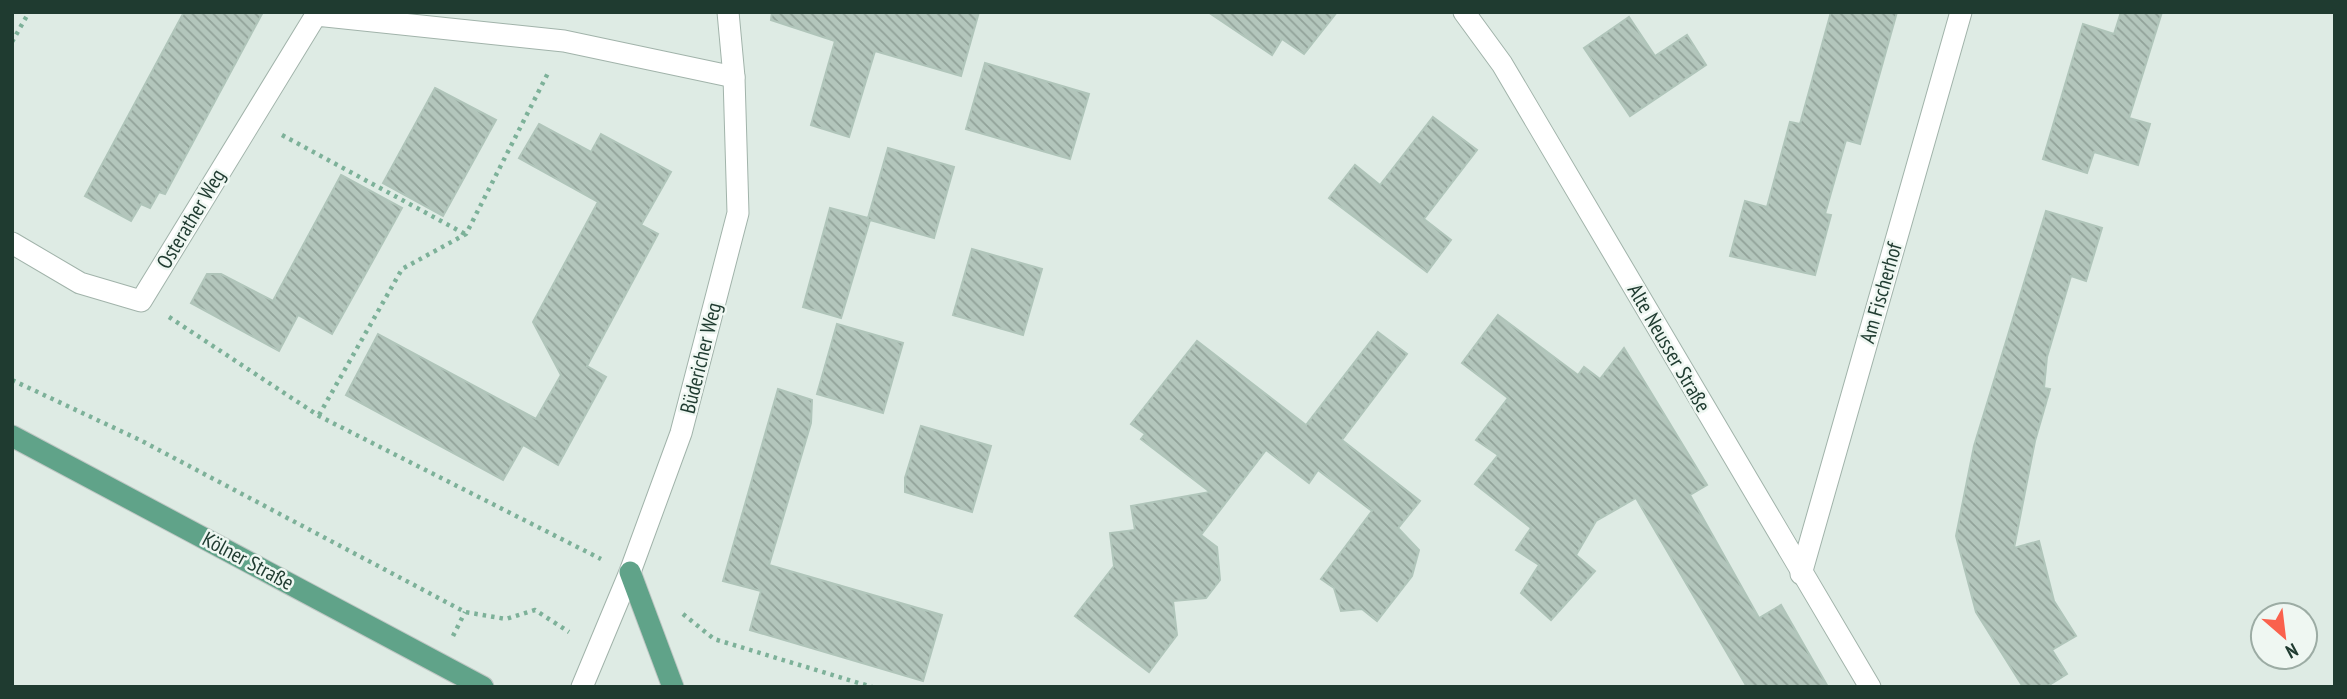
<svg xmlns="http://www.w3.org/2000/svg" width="2347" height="699" font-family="'PT Sans Narrow',sans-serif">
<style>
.building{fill:url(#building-back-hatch);stroke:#b0c5ba;stroke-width:2}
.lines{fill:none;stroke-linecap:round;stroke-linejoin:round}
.minor-casing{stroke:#a1b3aa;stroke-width:23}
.major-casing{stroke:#c0c8c5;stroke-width:23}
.path{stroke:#7db199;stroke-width:4.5;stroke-dasharray:3.5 5;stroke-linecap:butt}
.minor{stroke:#fff;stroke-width:21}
.major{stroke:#60a389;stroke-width:21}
.labels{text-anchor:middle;stroke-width:5;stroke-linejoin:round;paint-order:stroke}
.street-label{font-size:21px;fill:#1f3b30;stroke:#eff7f2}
</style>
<defs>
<pattern id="building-back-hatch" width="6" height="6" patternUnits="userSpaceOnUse" patternTransform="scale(1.75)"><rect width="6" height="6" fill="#b3c6bc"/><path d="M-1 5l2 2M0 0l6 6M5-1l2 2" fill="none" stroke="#91a299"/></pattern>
</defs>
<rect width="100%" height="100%" fill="#deebe4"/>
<!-- building -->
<g class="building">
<polygon points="184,12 263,12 165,194 159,192 150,208 141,204 131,221 85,196"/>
<polygon points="772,12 979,12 961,76 875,51 849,137 811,125 835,41 771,20"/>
<polygon points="1208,12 1337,12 1304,54 1282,39 1272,55"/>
<polygon points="1831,12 1897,12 1860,144 1846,140 1825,214 1831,215 1815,275 1730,256 1745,201 1767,207 1790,122 1800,124"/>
<polygon points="2121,12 2162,12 2129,118 2150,124 2138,165 2094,152 2087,173 2043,159 2083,24 2114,34"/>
<polygon points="1629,17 1655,56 1687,35 1706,65 1630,116 1584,48"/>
<polygon points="985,63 1089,94 1070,159 966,129"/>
<polygon points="435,88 496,120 443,216 383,183"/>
<polygon points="1433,117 1477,150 1424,219 1451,240 1427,272 1329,198 1355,165 1380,185"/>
<polygon points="539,124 591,152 601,134 671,172 641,225 658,234 587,366 606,377 558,465 523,445 503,480 346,395 378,334 536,419 561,375 533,322 598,202 519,158"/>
<polygon points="888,148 954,167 934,238 870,220 841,318 803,307 830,208 868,218"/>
<polygon points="341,175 402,208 332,334 298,315 279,351 191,303 207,274 221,274 273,301"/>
<polygon points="2046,211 2102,228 2086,281 2071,276 2047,357 2044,388 2050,389 2035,441 2014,548 2039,541 2054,601 2076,636 2052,650 2067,674 2046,687 2023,687 1976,612 1956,536 1974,446"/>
<polygon points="972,249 1042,269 1023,335 953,315"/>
<polygon points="1498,315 1578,375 1584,367 1600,379 1624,348 1707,485 1690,495 1759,618 1781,605 1828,687 1747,687 1636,498 1596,521 1576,555 1595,571 1551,620 1521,593 1539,565 1516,550 1531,528 1475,484 1498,455 1476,440 1508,398 1462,363"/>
<polygon points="837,324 903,343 883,413 817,394"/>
<polygon points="1378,332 1407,354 1342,440 1420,501 1398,528 1419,550 1412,576 1377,621 1362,609 1341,611 1334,588 1321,579 1372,511 1318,470 1309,483 1266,450 1201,535 1217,547 1220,580 1206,598 1173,601 1177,635 1149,672 1075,616 1114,566 1110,533 1135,530 1131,506 1210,492 1141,439 1145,434 1131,424 1197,341 1306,425"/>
<polygon points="778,389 812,400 811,423 769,565 942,615 923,681 750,630 761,591 723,581"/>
<polygon points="921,426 991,446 972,512 905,492 905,478"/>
</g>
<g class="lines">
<!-- minor casing -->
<g class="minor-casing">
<g id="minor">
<polyline points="1464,12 1502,64 1870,687"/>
<polyline points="12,243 80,283 141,301 316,15 564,41 734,77"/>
<polyline points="1801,574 1961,12"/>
<polyline points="582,687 630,572 681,433 738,213 734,77 728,12"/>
</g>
</g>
<!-- major casing -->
<g class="major-casing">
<g id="major">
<polyline points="12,436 483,687"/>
<polyline points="630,572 673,687"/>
</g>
</g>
<!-- path -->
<g class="path">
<polyline points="12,42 29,12"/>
<polyline points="282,135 465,234"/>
<polyline points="169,317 319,416 601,559"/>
<polyline points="12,380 140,440 465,612 506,619 535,610 569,632"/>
<polyline points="319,415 402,269 466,234 548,73"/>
<polyline points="683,614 714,639 872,687"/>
<polyline points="453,636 465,612"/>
</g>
<!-- minor -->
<use href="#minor" class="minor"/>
<!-- major -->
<use href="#major" class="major"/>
</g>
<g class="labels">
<!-- street labels -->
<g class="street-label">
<text transform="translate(191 219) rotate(-59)" y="7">Osterather Weg</text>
<text transform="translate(1881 293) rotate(-74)" y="7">Am Fischerhof</text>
<text transform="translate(1669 348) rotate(60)" y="7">Alte Neusser Straße</text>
<text transform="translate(701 358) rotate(-76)" y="7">Büdericher Weg</text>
<text transform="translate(248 561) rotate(28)" y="7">Kölner Straße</text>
</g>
</g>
<!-- border -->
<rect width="2347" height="699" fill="none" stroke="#1f3b30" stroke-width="28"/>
<!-- north arrow -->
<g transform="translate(2284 636) rotate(152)"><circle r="33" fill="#eff7f2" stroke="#9caca4" stroke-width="2"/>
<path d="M0-5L12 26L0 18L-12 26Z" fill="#fa614d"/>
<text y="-10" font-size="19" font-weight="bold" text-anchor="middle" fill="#1f3b30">N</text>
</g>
</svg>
